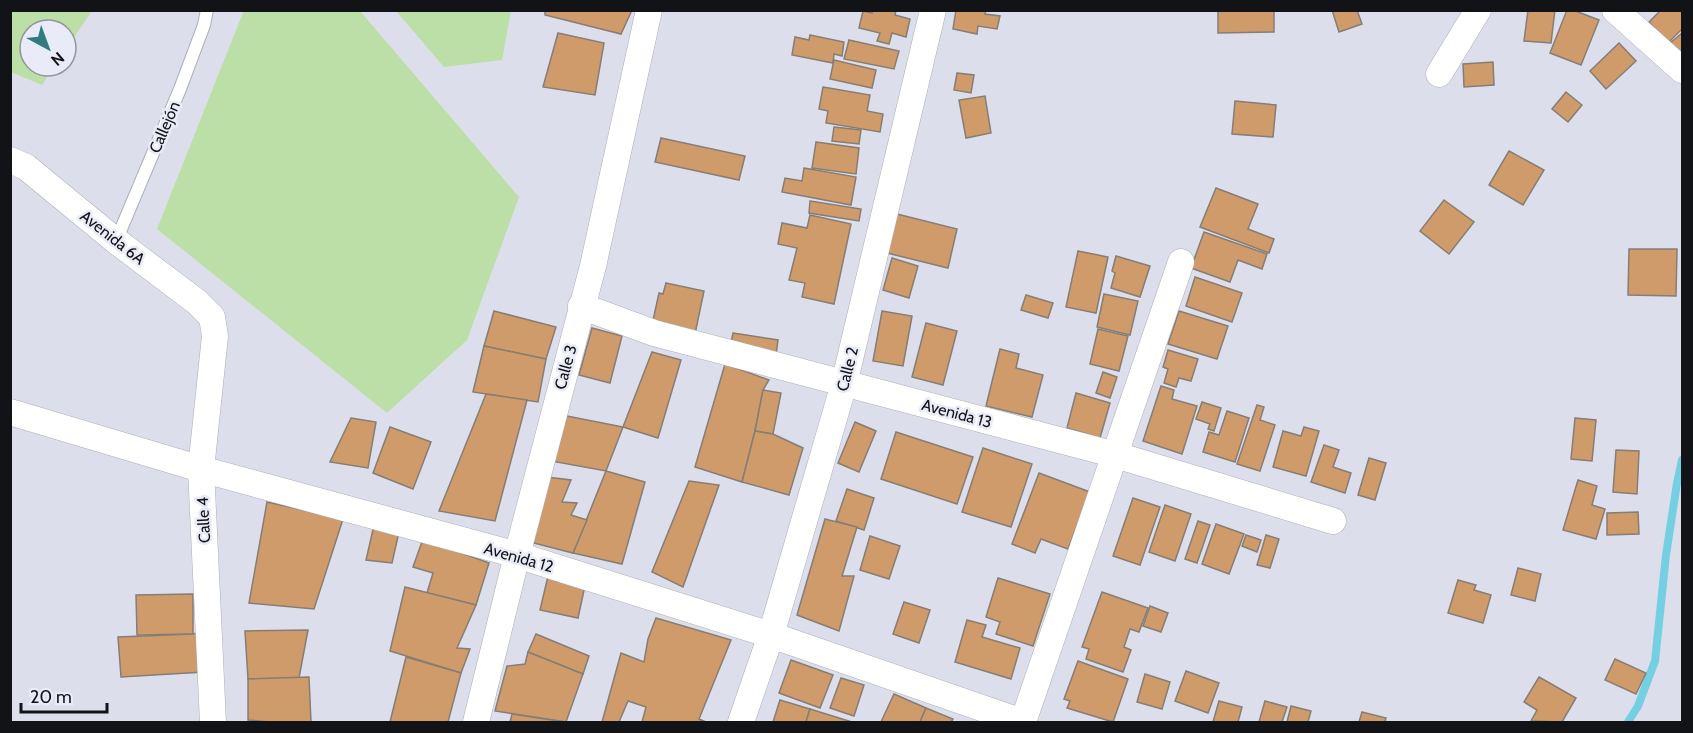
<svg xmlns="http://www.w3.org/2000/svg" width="1693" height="733" font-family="Cabin,sans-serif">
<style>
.green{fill:#bcdea7}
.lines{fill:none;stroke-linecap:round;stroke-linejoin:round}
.stream{stroke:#75cfe3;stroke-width:8}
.building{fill:#cf9b6a;stroke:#867d75;stroke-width:1.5}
.lane-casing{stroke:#acafba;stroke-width:14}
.street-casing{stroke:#acafba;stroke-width:27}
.lane{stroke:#fff;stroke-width:12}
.street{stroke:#fff;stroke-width:26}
.labels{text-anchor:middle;stroke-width:5;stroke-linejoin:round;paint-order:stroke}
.street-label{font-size:16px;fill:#121317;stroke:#e9ecf8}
</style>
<rect width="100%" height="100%" fill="#dcdfeb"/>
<!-- green -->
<g class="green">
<polygon points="244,10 360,11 519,197 467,340 387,413 157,229"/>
<polygon points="10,11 11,10 92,11 66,49 66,30 30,30 30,66 54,66 42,85 11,72"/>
<polygon points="396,11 511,11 502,60 444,67"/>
</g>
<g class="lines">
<!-- stream -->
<polyline class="stream" points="1628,722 1638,706 1655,661 1666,555 1677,483 1682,460"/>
</g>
<!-- building -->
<g class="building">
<polygon points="545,10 632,10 621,34 545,15"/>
<polygon points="872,10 896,10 895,15 910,19 906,37 892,33 889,44 877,41 880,33 859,28 863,11 872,13"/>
<polygon points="956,10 986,10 985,14 1000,16 997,29 978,26 977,34 953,29"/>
<polygon points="1218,10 1274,10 1274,32 1218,33"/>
<polygon points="1332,10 1357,10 1362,24 1339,32"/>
<polygon points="1528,10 1555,10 1551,43 1524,41"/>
<polygon points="1567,10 1573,10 1599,20 1581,65 1550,53"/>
<polygon points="1661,10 1682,10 1682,29 1668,43 1649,22"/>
<polygon points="558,33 604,43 595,95 543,87"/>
<polygon points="1682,33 1682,56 1669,44"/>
<polygon points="810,35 844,42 842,56 834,54 833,63 792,55 795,37 809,40"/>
<polygon points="849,40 899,51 894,69 844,59"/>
<polygon points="1619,43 1636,61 1606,89 1590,71"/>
<polygon points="834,60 876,70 872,88 830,79"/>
<polygon points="1493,62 1494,85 1464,87 1463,64"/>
<polygon points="957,73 974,75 971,93 954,90"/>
<polygon points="823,87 870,95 867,111 883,114 880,132 826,123 828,111 819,109"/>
<polygon points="1566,92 1582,105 1568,122 1552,109"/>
<polygon points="985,96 991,133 966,138 959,100"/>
<polygon points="1235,101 1276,105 1273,137 1232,134"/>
<polygon points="834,127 861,130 859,144 832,141"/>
<polygon points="661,138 745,156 739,180 655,162"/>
<polygon points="816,142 859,148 856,174 812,168"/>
<polygon points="1509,151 1544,170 1523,205 1489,185"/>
<polygon points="804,168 856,177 851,205 782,192 785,178 802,181"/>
<polygon points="1216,188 1258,204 1248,229 1274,239 1269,253 1200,227"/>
<polygon points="1444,200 1474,222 1449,254 1420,231"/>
<polygon points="810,201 861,209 859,221 809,213"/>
<polygon points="897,214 957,229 948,268 887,253"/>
<polygon points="810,215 851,224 834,304 802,297 805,283 789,280 797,248 778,244 782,223 807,228"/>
<polygon points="1204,232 1267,254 1262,269 1238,260 1230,282 1191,268"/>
<polygon points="1629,249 1677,249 1676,296 1628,295"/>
<polygon points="1078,251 1108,257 1096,313 1066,307"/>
<polygon points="1116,256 1150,266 1140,297 1111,288 1115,273 1112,271"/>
<polygon points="892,258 918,266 909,298 883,290"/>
<polygon points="1195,277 1242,293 1232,322 1186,306"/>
<polygon points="666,283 704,291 695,334 652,325 659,293 663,294"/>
<polygon points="1104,294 1138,301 1130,335 1097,327"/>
<polygon points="1026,295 1053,303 1048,318 1021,310"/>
<polygon points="494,311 556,327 546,359 484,346"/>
<polygon points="882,311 912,316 903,366 873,361"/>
<polygon points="1179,311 1228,326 1217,359 1168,344"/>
<polygon points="926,323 957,331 943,385 912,377"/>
<polygon points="592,328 622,336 610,383 579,375"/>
<polygon points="1098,329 1128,336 1119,371 1090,364"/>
<polygon points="733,333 778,340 776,355 730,348"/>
<polygon points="484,346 546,359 538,402 473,392"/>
<polygon points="1000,349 1019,354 1016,368 1043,375 1032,417 986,406"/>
<polygon points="1168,350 1198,359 1191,381 1179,378 1176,387 1164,383 1168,369 1163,367"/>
<polygon points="652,352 681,360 658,438 623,427"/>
<polygon points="725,364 769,380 763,390 755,431 742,482 695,467"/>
<polygon points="1103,372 1117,377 1110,398 1096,393"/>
<polygon points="1161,386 1174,390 1172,399 1197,406 1182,454 1143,441"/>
<polygon points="763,390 781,393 773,434 755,431"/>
<polygon points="1076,393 1110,403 1100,438 1067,428"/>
<polygon points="486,394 527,400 495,521 439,511"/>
<polygon points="1202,402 1221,408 1214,431 1208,429 1210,424 1196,419"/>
<polygon points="1257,405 1264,407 1260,420 1275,425 1260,471 1237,464"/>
<polygon points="1227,411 1249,418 1235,462 1203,452 1209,432 1219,435"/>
<polygon points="567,416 623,427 606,471 551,461"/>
<polygon points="351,418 376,422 368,468 330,462"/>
<polygon points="1575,418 1596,420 1592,461 1571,459"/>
<polygon points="855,422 876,431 859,472 838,463"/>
<polygon points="390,427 431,442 413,489 373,473"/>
<polygon points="1304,427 1319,431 1306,476 1273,467 1283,431 1301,436"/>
<polygon points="755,431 773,434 803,448 789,495 742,482"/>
<polygon points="896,432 973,457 957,504 881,479"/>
<polygon points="1324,445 1339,450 1333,467 1351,473 1345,493 1311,482"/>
<polygon points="983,448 1032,464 1011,527 962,512"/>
<polygon points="1616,450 1639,451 1637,494 1613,492"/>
<polygon points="1369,458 1386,463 1375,500 1358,495"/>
<polygon points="606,471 645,482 622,564 573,553"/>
<polygon points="1039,473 1090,492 1068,549 1041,539 1035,553 1012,544"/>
<polygon points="546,477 571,480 562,502 577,503 571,515 587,520 573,553 526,541"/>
<polygon points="1578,480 1597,486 1592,505 1605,509 1596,539 1563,530"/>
<polygon points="689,481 719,485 683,587 652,572"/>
<polygon points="847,489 874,498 864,530 836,521"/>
<polygon points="1133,498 1160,507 1140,565 1113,556"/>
<polygon points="267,502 343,519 314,609 249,603"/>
<polygon points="1165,505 1191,514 1175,561 1149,552"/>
<polygon points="1638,512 1639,534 1607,535 1607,513"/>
<polygon points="825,519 857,527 842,576 854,576 839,631 797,615"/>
<polygon points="1198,521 1210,525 1197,563 1185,559"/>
<polygon points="1216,524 1244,534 1229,574 1202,564"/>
<polygon points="374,525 399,532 392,563 366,560"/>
<polygon points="1246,535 1261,540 1257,552 1242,546"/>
<polygon points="1266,535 1279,539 1270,568 1257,565"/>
<polygon points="870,536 900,546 889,579 860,570"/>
<polygon points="423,539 489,563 476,605 427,593 433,573 413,567"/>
<polygon points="1518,568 1541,574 1535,601 1511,595"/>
<polygon points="549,572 586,581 578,618 540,610"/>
<polygon points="998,578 1050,594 1033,646 996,634 1000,622 986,617"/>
<polygon points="1458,580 1476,585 1474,590 1491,595 1483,623 1448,613"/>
<polygon points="405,587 476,605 457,648 470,649 461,673 390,651"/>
<polygon points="1102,592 1148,608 1139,632 1130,629 1124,647 1131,650 1123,672 1086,659 1089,649 1082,647"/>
<polygon points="193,594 193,634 137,635 136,595"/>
<polygon points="904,602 930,610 919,643 893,634"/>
<polygon points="1150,606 1168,613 1161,632 1143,626"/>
<polygon points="656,618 731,640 699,719 706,722 642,722 646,707 628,701 619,722 602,722 621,653 644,662 648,639"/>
<polygon points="967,620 986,625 982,637 1020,648 1011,679 955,662"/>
<polygon points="308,630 299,678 248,679 245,631"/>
<polygon points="202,632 204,672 121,677 118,637 193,634"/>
<polygon points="536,634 589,656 583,674 528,652"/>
<polygon points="528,652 583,674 566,722 495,711 507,666 525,664"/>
<polygon points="406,657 461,673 448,722 390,722"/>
<polygon points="1615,659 1646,673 1636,694 1605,680"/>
<polygon points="791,660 833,675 820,708 779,693"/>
<polygon points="1078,661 1128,679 1113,722 1067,708 1070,701 1064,699"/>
<polygon points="1186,671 1219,683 1208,713 1175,701"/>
<polygon points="1145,674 1170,682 1162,709 1137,702"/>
<polygon points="309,677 311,722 269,722 248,720 248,679"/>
<polygon points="1539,677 1576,698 1562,722 1531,721 1537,710 1524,702"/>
<polygon points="841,678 864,685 854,716 830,708"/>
<polygon points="894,694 926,708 920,722 881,722"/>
<polygon points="780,700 810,709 806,722 773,722"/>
<polygon points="1219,701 1242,707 1238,722 1213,722"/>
<polygon points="1265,701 1287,707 1282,722 1259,722"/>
<polygon points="1291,706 1311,711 1308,722 1287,722"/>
<polygon points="926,708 953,719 951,722 920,722"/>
<polygon points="810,709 852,722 806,722"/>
<polygon points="1362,712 1386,718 1385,722 1359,722"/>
<polygon points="512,714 565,722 510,722"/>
</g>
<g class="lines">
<!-- lane casing -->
<g class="lane-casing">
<polyline id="lane" points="116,241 180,89 204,25 207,10"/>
</g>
<!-- street casing -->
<g class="street-casing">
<g id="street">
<polyline points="1615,10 1682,70"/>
<polyline points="1439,74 1478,10"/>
<polyline points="10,160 26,167 116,241 197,302 212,317 215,336 201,469 213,722"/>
<polyline points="581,306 654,333 1116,455 1333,521"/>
<polyline points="10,412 201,469 517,555 771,635 1022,722"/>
<polyline points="476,722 517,555 593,266 649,10"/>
<polyline points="741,722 771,635 844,384 933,10"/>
<polyline points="1023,722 1181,262"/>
</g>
</g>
<!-- lane -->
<use href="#lane" class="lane"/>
<!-- street -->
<use href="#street" class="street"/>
</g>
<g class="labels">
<!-- street labels -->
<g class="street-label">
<text transform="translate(164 127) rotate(-67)" y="6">Callejón</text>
<text transform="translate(113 237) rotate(38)" y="6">Avenida 6A</text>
<text transform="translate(565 367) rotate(-75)" y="6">Calle 3</text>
<text transform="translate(847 369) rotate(-76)" y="6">Calle 2</text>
<text transform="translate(957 413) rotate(15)" y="6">Avenida 13</text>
<text transform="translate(203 520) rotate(-93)" y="6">Calle 4</text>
<text transform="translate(519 557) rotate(16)" y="6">Avenida 12</text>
</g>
</g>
<!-- border -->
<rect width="1693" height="733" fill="none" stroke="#121317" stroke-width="24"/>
<!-- north arrow -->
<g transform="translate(48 48) rotate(139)"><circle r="28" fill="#e9ecf8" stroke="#93959e" stroke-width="1.5"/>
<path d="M0-4.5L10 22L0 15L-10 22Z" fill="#327b81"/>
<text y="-9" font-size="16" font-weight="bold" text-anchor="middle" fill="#121317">N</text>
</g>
<!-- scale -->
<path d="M21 703v9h86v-9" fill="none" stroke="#121317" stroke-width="3"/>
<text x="30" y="703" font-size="18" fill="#121317" stroke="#e9ecf8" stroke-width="4.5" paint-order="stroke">20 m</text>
</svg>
